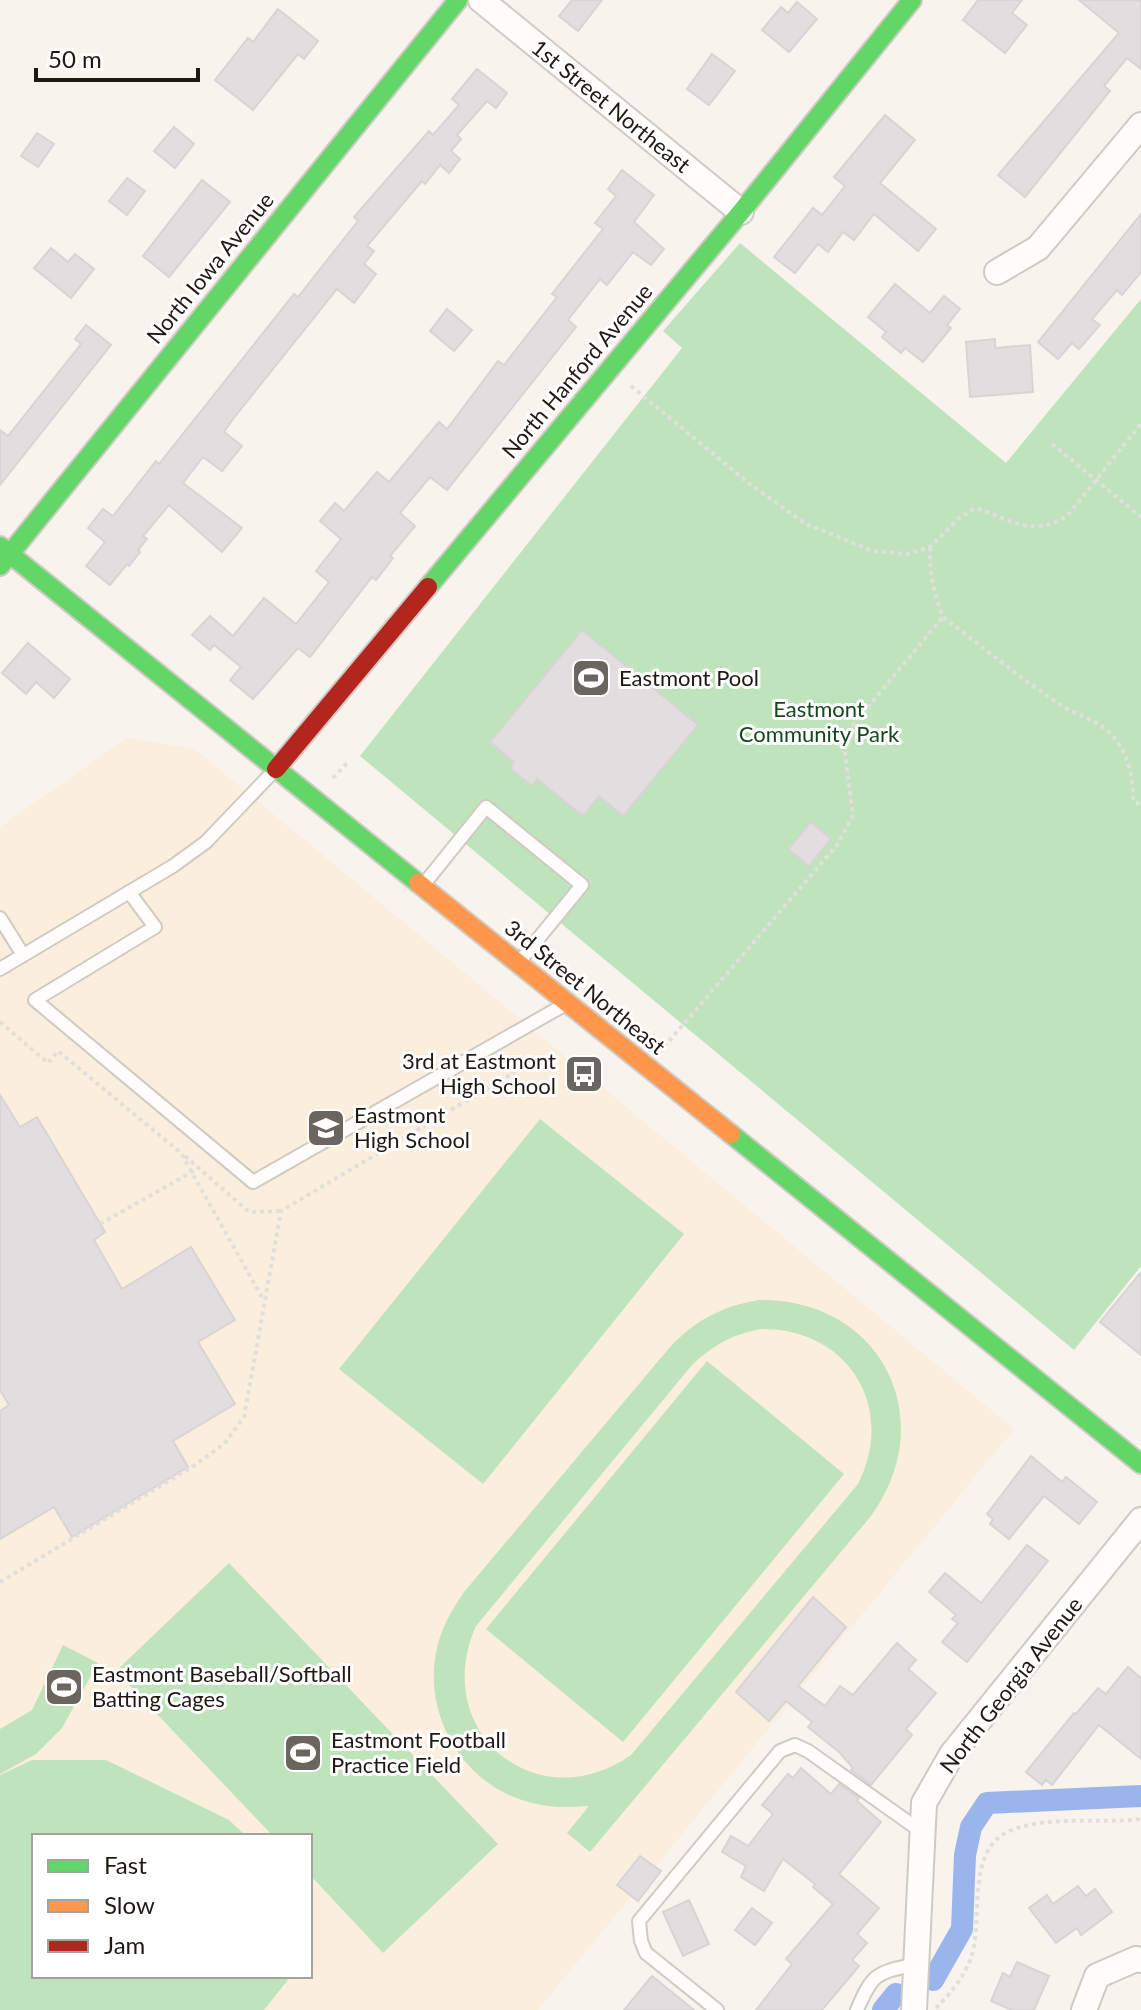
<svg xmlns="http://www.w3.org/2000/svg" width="1141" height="2010" font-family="Lato,sans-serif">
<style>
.built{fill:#fbeedc;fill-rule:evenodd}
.green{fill:#bfe4bc;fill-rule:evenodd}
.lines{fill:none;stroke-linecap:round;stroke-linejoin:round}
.canal{stroke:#9ab4ec;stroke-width:22}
.building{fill:#e2dedf;stroke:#d8d4d6;stroke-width:2}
.lane-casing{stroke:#cfcac4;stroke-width:16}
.street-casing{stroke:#cfcac4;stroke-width:28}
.fast-casing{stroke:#cfcac4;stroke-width:22}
.slow-casing{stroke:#cfcac4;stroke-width:22}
.jam-casing{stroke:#cfcac4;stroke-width:22}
.path{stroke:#e1dfdd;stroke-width:4;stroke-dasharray:4 4;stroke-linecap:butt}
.lane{stroke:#fefdfc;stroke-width:12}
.street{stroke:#fefdfc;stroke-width:24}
.fast{stroke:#63d668;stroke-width:18}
.slow{stroke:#ff974d;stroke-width:18}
.jam{stroke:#b3261e;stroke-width:18}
.labels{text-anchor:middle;stroke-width:6;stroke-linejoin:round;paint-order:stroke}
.street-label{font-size:22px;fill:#1e1911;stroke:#fff}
.poi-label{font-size:22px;fill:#1e1911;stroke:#fff;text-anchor:start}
.park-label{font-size:22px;fill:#12491b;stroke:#fff}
</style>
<rect width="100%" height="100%" fill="#f8f3ed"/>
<!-- built -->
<path class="built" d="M 127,738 L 195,749 L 1014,1429 L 538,2010 L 0,2010 L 0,827 ZM 34,1836 L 310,1836 L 310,1976 L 34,1976 Z"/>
<!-- green -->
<g class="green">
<polygon points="740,243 1006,463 1141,299 1141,1266 1074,1350 360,756 682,348 663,331"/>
<polygon points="540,1119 684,1234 483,1484 339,1369"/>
<path d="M 759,1300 C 880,1298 942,1418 871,1516 L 590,1852 L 567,1833 L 589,1806 C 566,1808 545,1808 522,1800 C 462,1781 424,1715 436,1653 C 440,1630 451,1611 464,1592 L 670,1347 C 696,1320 722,1306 759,1300 ZM 761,1329 C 848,1328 897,1407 858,1484 L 631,1755 C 537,1821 429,1731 476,1626 L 692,1365 C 713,1345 733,1334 761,1329 Z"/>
<polygon points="707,1361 844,1474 623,1742 486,1629"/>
<polygon points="229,1563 498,1844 383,1953 310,1875 310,1836 273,1836 116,1671"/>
<polygon points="63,1645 98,1663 62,1728 36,1754 0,1774 0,1729 32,1710"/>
<polygon points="32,1760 106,1760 229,1820 246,1836 34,1836 34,1976 291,1976 264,2010 0,2010 0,1775"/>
</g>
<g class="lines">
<!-- canal -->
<g class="canal">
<polyline points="933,1980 962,1929 965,1855 971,1827 987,1803 1141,1796"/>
<polyline points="883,2010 896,1994"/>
</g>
</g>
<!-- building -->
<g class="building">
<polygon points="572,0 602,0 578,31 559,16"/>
<polygon points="978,0 1022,0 1012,13 1027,25 1005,53 963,20"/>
<polygon points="1079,0 1141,0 1141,69 1127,58 1104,86 1110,91 1025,197 998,175 1119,33"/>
<polygon points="797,2 817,19 789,52 762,30 781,7 788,13"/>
<polygon points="278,9 318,41 304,59 298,54 253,110 215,80 248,38 253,42"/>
<polygon points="712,54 735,71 709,105 687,89"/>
<polygon points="477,69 507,93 496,108 487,101 457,135 461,139 451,151 460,159 449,173 440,165 425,184 422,181 367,246 374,251 364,264 376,274 354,303 337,289 233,419 224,432 242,446 222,471 203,457 183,483 242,528 222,552 169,505 143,536 147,539 138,550 140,552 129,566 127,564 110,585 86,566 105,542 88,528 103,509 113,516 156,461 159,464 294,294 298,297 358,221 354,217 429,131 433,135 459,105 452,99"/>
<polygon points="885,115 915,140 880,183 936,229 918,251 874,214 854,240 843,232 828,252 818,244 795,273 774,257 813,208 822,215 845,186 834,177"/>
<polygon points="174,127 194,144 175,168 154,151"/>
<polygon points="37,133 54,144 38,167 21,156"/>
<polygon points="622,170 654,195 634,222 664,249 651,265 633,252 607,285 600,279 568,320 576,327 447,490 430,477 400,513 415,526 390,556 393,558 376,580 372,577 310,657 298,648 253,699 230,680 241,667 214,645 210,650 192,635 210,616 233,636 264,598 296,624 329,582 316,571 341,539 320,521 335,503 344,511 377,472 389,482 439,422 447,429 498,361 504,365 557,297 552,294 603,229 595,223 616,196 608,189"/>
<polygon points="127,178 145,191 127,215 109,201"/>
<polygon points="202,180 230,202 169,277 143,256"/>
<polygon points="1141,214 1141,272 1122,295 1117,290 1092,319 1100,325 1079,349 1072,343 1058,359 1038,342"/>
<polygon points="51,248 68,262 75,254 94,269 71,298 34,268"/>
<polygon points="895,284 930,313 944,296 960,309 947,325 951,328 923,362 905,348 901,353 882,337 886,332 868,317"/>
<polygon points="447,309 472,330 454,351 430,331"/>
<polygon points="86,325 111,345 0,485 0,430 8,436 81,344 75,339"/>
<polygon points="995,339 995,348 1030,345 1033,392 970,397 966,342"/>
<polygon points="582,630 698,725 623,816 599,796 583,816 537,779 532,786 510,768 514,762 490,742"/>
<polygon points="28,643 70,679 54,698 36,682 26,694 2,673"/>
<polygon points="811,822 831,839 809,866 788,849"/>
<polygon points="0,1095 20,1127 37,1117 105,1232 94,1240 122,1289 191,1247 235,1320 198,1342 235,1404 173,1441 188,1467 72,1537 54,1507 0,1539 0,1411 9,1405 0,1390"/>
<polygon points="1141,1272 1141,1355 1100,1322"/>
<polygon points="1031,1456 1062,1482 1066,1477 1097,1502 1079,1524 1044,1496 1009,1539 990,1524 993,1519 987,1514"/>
<polygon points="1027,1545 1048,1561 967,1662 942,1642 958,1623 952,1619 956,1615 929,1592 945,1573 981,1603"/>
<polygon points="813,1597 846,1627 798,1686 825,1706 840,1686 853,1695 897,1643 916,1660 908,1669 936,1693 906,1729 912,1735 871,1785 851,1770 853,1768 839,1752 808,1727 812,1722 786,1701 769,1721 736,1692"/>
<polygon points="1128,1667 1141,1678 1141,1759 1099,1725 1052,1785 1046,1780 1042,1785 1026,1772 1074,1713 1076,1714 1098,1688 1106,1694"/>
<polygon points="801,1768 831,1794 839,1784 859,1798 857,1801 881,1822 839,1874 879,1908 857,1934 867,1943 852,1960 859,1966 822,2010 756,2010 792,1964 786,1959 833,1904 813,1887 815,1884 783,1859 764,1891 741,1877 746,1866 722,1852 731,1836 748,1846 773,1814 762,1805 788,1774 793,1778"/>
<polygon points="640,1856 661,1871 638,1901 617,1885"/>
<polygon points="1078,1886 1086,1896 1095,1889 1112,1912 1081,1935 1077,1928 1056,1943 1029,1908 1047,1895 1053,1904"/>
<polygon points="689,1900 709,1944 683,1956 663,1912"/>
<polygon points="752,1908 772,1923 755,1945 735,1930"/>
<polygon points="1017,1962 1049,1976 1034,2010 1012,2010 991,2001 1003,1973 1010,1977"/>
<polygon points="652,1976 694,2010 624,2010"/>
</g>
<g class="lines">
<!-- lane casing -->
<g class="lane-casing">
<g id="lane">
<polyline points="424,884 486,807 582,885 520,961"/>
<polyline points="129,892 155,927 35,1000 253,1182 564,1005"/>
<polyline points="0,918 23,955"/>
<polyline points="0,969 173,866 206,842 274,771"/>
<polyline points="717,2010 646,1953 641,1941 639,1921 780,1751 795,1745 808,1751 922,1832"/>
<path d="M 857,2010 C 873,1972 877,1973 916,1964"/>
</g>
</g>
<!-- street casing -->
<g class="street-casing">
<g id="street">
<polyline points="481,0 741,212"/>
<polyline points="997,272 1038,248 1141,125"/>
<polyline points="914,2010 924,1803 952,1754 1141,1520"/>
<polyline points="1084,2010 1097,1976 1136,1959 1141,1960"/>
</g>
</g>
<!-- fast casing -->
<g class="fast-casing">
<g id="fast">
<polyline points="0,546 418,883"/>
<polyline points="0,566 458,0"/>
<polyline points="428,587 741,212 912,0"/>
<polyline points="731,1134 1141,1464"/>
</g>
</g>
<!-- slow casing -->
<g class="slow-casing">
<polyline id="slow" points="418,883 731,1134"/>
</g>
<!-- jam casing -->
<g class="jam-casing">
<polyline id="jam" points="276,769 428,587"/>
</g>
<!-- path -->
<g class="path">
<path d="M 631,386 L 751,485 L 806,524 L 873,551 L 907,554 L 930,547 L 958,519 L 975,508 C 1012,519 1030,539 1067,516 L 1141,424"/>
<polyline points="1052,444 1141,517"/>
<path d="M 930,547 C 929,573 934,594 943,617 C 981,646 1018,676 1056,702 C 1071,713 1090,717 1105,729 C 1126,745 1134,775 1133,800 L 1141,806"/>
<polyline points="333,778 348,762"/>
<polyline points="0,1022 48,1063 58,1051 181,1153 264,1301"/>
<polyline points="664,1047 837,845 853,816 844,745 847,732 943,617"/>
<polyline points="185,1156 249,1212 281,1211"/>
<polyline points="100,1224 199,1168"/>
<polyline points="0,1582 192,1467 224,1444 244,1417 281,1211 513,1073 504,1057"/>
<path d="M 936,2008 C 950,1994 964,1977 971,1958 C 984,1919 964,1848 1012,1830 C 1051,1815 1100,1824 1141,1819"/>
</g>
<!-- lane -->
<use href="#lane" class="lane"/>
<!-- street -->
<use href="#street" class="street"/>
<!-- fast -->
<use href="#fast" class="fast"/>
<!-- slow -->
<use href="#slow" class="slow"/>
<!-- jam -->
<use href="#jam" class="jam"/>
</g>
<!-- icons -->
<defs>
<g id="stadium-square" transform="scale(2)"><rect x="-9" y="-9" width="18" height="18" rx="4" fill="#6a655e" stroke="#fff"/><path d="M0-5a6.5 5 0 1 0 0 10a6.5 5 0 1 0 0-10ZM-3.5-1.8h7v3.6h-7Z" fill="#fff"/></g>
<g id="bus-square" transform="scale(2)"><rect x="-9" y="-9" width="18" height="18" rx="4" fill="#6a655e" stroke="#fff"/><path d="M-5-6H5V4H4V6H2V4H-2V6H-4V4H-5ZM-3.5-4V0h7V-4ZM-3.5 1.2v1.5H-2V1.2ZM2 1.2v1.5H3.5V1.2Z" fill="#fff"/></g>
<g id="school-square" transform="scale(2)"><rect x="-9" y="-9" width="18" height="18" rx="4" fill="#6a655e" stroke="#fff"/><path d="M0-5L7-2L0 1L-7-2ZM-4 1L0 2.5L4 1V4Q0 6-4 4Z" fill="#fff"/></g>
</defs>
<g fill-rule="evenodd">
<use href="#stadium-square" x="591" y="678"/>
<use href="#bus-square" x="584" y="1074"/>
<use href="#school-square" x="326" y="1128"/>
<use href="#stadium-square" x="64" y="1687"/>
<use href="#stadium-square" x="303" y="1753"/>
</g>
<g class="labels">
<!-- street labels -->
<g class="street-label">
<text transform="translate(611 106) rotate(39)" y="8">1st Street Northeast</text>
<text transform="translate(210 268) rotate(-51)" y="8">North Iowa Avenue</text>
<text transform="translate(577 371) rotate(-50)" y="8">North Hanford Avenue</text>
<text transform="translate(585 987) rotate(39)" y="8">3rd Street Northeast</text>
<text transform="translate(1011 1685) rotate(-52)" y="8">North Georgia Avenue</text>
</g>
<!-- poi labels -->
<g class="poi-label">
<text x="619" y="686">Eastmont Pool</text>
<text x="556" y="1069" text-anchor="end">3rd at Eastmont<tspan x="556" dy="25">High School</tspan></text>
<text x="354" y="1123">Eastmont<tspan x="354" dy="25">High School</tspan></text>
<text x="92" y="1682">Eastmont Baseball/Softball<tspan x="92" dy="25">Batting Cages</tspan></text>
<text x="331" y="1748">Eastmont Football<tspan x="331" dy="25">Practice Field</tspan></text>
</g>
<!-- park labels -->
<g class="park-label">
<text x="819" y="717">Eastmont<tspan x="819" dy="25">Community Park</tspan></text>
</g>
</g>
<!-- legend -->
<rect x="32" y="1834" width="280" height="144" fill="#ffffff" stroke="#a5a3a0" stroke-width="2"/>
<rect x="48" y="1860" width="40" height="12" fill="#63d668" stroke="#a5a3a0" stroke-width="2"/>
<text x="104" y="1874" font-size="24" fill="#1e1911">Fast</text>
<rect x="48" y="1900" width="40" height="12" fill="#ff974d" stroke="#a5a3a0" stroke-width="2"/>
<text x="104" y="1914" font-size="24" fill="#1e1911">Slow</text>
<rect x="48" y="1940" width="40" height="12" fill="#b3261e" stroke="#a5a3a0" stroke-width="2"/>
<text x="104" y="1954" font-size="24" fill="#1e1911">Jam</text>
<!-- scale -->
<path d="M36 68v12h162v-12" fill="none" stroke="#1e1911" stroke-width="4"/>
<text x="48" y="68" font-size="24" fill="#1e1911" stroke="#ffffff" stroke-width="6" paint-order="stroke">50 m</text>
</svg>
